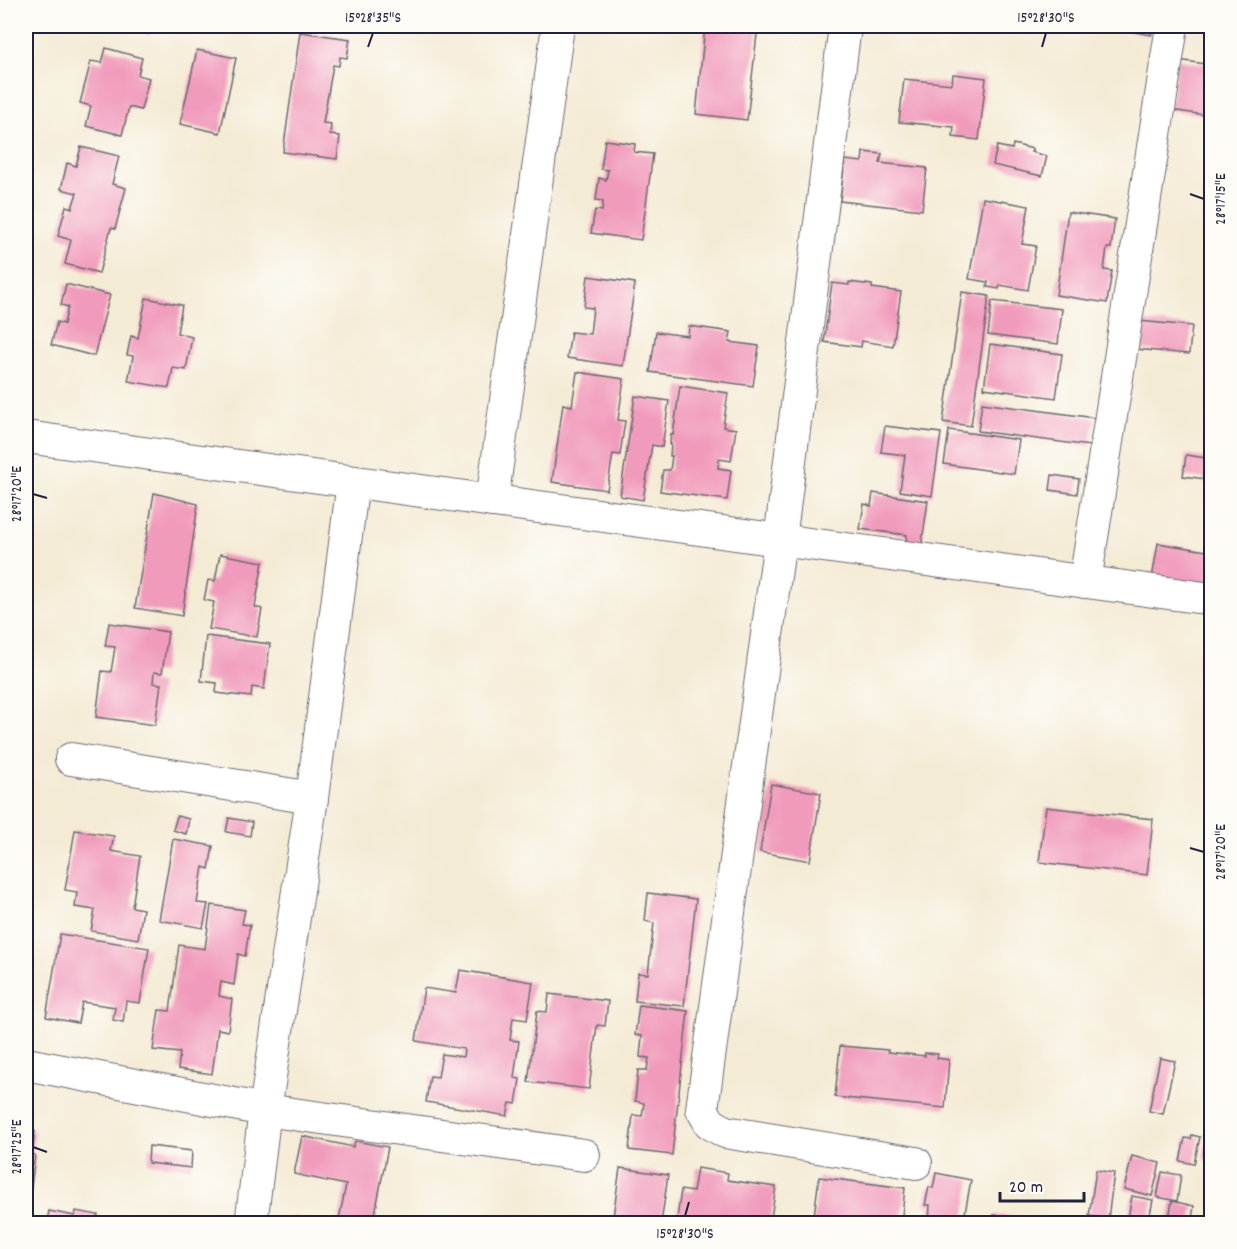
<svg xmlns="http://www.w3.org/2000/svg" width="1237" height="1249" font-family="Dekko,sans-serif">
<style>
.building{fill:#f19bbc}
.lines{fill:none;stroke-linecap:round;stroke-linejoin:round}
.minor-casing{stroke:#6c6871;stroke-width:34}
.minor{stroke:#fff;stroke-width:32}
.ticks{fill:none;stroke:#22223b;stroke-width:2}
.neatline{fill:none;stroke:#22223b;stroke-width:2}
.ticks-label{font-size:15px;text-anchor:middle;fill:#22223b}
</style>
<rect width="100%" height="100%" fill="#fdfcf7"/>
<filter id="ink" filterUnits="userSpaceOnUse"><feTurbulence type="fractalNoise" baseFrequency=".0167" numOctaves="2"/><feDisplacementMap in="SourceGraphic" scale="12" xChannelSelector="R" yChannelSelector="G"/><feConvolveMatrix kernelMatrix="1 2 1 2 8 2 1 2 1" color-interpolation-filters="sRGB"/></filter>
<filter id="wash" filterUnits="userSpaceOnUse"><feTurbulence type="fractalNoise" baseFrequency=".008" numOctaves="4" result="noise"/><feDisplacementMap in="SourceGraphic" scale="24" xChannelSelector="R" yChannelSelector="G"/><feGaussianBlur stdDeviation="1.35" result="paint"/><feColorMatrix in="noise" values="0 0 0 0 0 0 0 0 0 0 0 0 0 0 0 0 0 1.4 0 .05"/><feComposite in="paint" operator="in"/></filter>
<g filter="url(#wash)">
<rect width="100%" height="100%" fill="#f4ebd5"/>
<g id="blocks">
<!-- building -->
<g class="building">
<polygon points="117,26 151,26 149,34"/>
<polygon points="153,26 174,26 172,31"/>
<polygon points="705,26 758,26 747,120 696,114"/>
<polygon points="1114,26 1153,26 1151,35 1113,28"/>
<polygon points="300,32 350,39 347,58 340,57 339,66 333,65 323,123 331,124 330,135 340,136 337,159 283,152"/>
<polygon points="106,48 142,58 138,75 149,78 141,110 129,107 122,135 86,126 91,106 80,103 91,61 102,63"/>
<polygon points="197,50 236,58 220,133 180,124"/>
<polygon points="1178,60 1212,65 1212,116 1170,110"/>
<polygon points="953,74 986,78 979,140 953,137 954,127 899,122 904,79 952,84"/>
<polygon points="605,140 635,144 634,152 653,154 641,240 591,233 595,210 602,211 603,201 596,200 599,178 606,180 608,170 601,169"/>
<polygon points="1013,144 1033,149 1031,152 1047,156 1042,176 993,165 997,146 1012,149"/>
<polygon points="81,147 119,156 112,184 126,188 115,229 111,228 99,273 65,264 71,240 58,236 66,206 72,208 77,193 61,189 67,163 76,166"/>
<polygon points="863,152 882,154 880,163 927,168 922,210 840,201 845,160 862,162"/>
<polygon points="983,198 1029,206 1022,244 1036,246 1028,290 1000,285 999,289 987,287 988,282 969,279"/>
<polygon points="1068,212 1115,219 1111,248 1107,248 1104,270 1112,271 1107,303 1056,295"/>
<polygon points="588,276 635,283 623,366 567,358 571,332 590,334 593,308 584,307"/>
<polygon points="849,282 872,285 872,288 901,292 893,346 862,341 861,347 824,342 832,283 849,285"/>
<polygon points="66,284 110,295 94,356 51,345 57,322 64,324 68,307 61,305"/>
<polygon points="962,292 989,296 971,426 943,422"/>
<polygon points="146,298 182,305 177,333 192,337 186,370 173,368 169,388 128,381 133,356 127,355 131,336 138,338"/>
<polygon points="992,301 1062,309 1058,344 988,335"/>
<polygon points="1138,321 1192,326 1189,354 1135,349"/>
<polygon points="689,326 731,332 729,342 759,346 753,386 650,372 656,332 688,336"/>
<polygon points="990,344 1062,354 1056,398 984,388"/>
<polygon points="577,372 624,379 618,420 625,421 620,455 613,454 607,490 552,482 563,404 572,406"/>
<polygon points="680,386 728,393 723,427 736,429 731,461 719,459 718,468 731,470 727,500 660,491 663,470 670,470 672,456 670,456 671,444 670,444 671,434 673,435"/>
<polygon points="635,396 669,401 662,447 652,445 643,500 620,496"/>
<polygon points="982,403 1095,418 1090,446 978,431"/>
<polygon points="885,426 941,433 932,496 900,491 905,455 881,452"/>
<polygon points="949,430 1019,440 1014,474 944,464"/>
<polygon points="1186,455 1212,459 1212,480 1183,476"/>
<polygon points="1052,475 1079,479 1077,494 1050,490"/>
<polygon points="154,493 198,504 182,616 135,608"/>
<polygon points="873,493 928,501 921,549 905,547 907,535 860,529 864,504 871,506"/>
<polygon points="1158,543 1212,552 1212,589 1152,579"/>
<polygon points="220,554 263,562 255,607 262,609 257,637 209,629 214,602 204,600 208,580 215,581"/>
<polygon points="109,623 168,632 162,673 154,672 153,683 161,684 155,725 96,717 102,671 111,672 115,647 105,646"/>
<polygon points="206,636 270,644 264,689 252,687 251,697 216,693 217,683 201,681"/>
<polygon points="771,784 821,793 810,861 760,852"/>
<polygon points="1046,807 1153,819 1147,875 1039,862"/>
<polygon points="177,816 189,819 186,834 173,830"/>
<polygon points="229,818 252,822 250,836 226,832"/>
<polygon points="75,830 114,836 111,851 140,856 132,907 143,909 138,939 91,931 95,910 75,907 77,892 65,890"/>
<polygon points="173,839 213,846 209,869 203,867 197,903 208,904 203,928 159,920"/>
<polygon points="648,893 696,899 684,1006 635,1001 638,973 648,974 654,923 645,921"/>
<polygon points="211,905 245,910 242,924 250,925 245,956 238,954 234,985 221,982 219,996 232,999 228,1031 218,1029 212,1074 178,1069 180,1053 153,1050 159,1010 170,1011 179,945 205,949"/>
<polygon points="60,934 149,948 140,1003 126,1001 123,1022 113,1020 115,1007 82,1002 78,1023 46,1017"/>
<polygon points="460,970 533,982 527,1020 513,1018 510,1040 519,1041 514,1078 520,1079 516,1104 510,1103 507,1116 426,1102 430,1076 438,1077 442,1054 463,1057 464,1049 416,1041 424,988 456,993"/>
<polygon points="549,994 608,1001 605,1026 597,1025 589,1089 528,1082 537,1011 547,1012"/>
<polygon points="639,1005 688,1011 672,1155 629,1150 633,1115 642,1116 644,1103 635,1101 638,1070 647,1070 649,1058 640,1057 642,1036 635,1035"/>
<polygon points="840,1046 888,1050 888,1052 925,1056 925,1053 938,1054 937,1058 949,1060 945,1108 835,1097"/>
<polygon points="1160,1058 1175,1061 1163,1114 1149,1111"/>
<polygon points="26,1129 35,1131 32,1155 35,1155 27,1221"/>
<polygon points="1207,1132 1212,1133 1212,1160 1203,1159"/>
<polygon points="1192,1135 1200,1137 1194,1164 1180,1161 1185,1138 1191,1139"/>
<polygon points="302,1136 353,1147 355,1141 388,1147 373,1224 338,1224 346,1185 294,1174"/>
<polygon points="149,1146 192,1151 191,1168 148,1163"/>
<polygon points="1132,1156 1160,1163 1152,1196 1124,1189"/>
<polygon points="620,1168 668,1175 661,1224 612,1224"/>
<polygon points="697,1168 728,1173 727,1180 776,1187 770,1224 706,1224 677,1219 681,1190 693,1192"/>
<polygon points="1096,1170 1114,1173 1108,1219 1089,1216"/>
<polygon points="1162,1172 1181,1175 1177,1201 1157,1197"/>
<polygon points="936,1173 971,1180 963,1224 929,1224 930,1205 925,1205 929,1187 933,1188"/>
<polygon points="819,1177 905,1188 901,1224 813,1224"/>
<polygon points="1132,1196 1153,1200 1148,1224 1127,1224"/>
<polygon points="1172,1201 1194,1206 1191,1224 1168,1224"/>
<polygon points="49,1211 75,1216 76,1211 98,1215 96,1220 106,1224 40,1224 40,1220 47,1221"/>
<polygon points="994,1215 1058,1222 1058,1224 993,1224"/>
<polygon points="291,1217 317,1222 317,1224 290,1224"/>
</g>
</g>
</g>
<g filter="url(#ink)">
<use href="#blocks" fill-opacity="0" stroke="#6c6871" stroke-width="1.5"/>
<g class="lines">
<!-- minor casing -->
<g class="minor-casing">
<g id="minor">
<polyline points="845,26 780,540 702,1109 710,1123 725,1132 916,1163"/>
<polyline points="26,437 1212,599"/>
<polyline points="492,501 558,26"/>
<polyline points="1085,582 1172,26"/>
<polyline points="71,759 312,798"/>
<polyline points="26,1064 265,1110 584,1155"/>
<polyline points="251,1224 265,1110 312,798 353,482"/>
</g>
</g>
<!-- minor -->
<use href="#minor" class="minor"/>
</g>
</g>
<!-- ticks -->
<path class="ticks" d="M 368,47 L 373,33M 1042,47 L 1046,33M 1190,194 L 1204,199M 33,494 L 47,498M 1190,848 L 1204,852M 33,1147 L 47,1152M 685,1216 L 689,1202"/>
<!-- margin -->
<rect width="1237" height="1249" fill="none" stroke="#fdfcf7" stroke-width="66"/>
<!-- scale -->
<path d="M1000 1192v9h84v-9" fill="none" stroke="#22223b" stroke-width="3"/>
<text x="1009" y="1192" font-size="18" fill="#22223b" stroke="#fdfcf7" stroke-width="4.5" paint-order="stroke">20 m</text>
<rect x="33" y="33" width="1171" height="1183" class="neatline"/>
<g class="ticks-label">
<text x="373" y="22">15°28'35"S</text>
<text x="1046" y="22">15°28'30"S</text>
<text transform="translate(1220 199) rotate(-90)" y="5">28°17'15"E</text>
<text transform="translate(16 494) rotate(-90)" y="5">28°17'20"E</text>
<text transform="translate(1220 852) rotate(-90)" y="5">28°17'20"E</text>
<text transform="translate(16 1147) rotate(-90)" y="5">28°17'25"E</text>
<text x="685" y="1238">15°28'30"S</text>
</g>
</svg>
